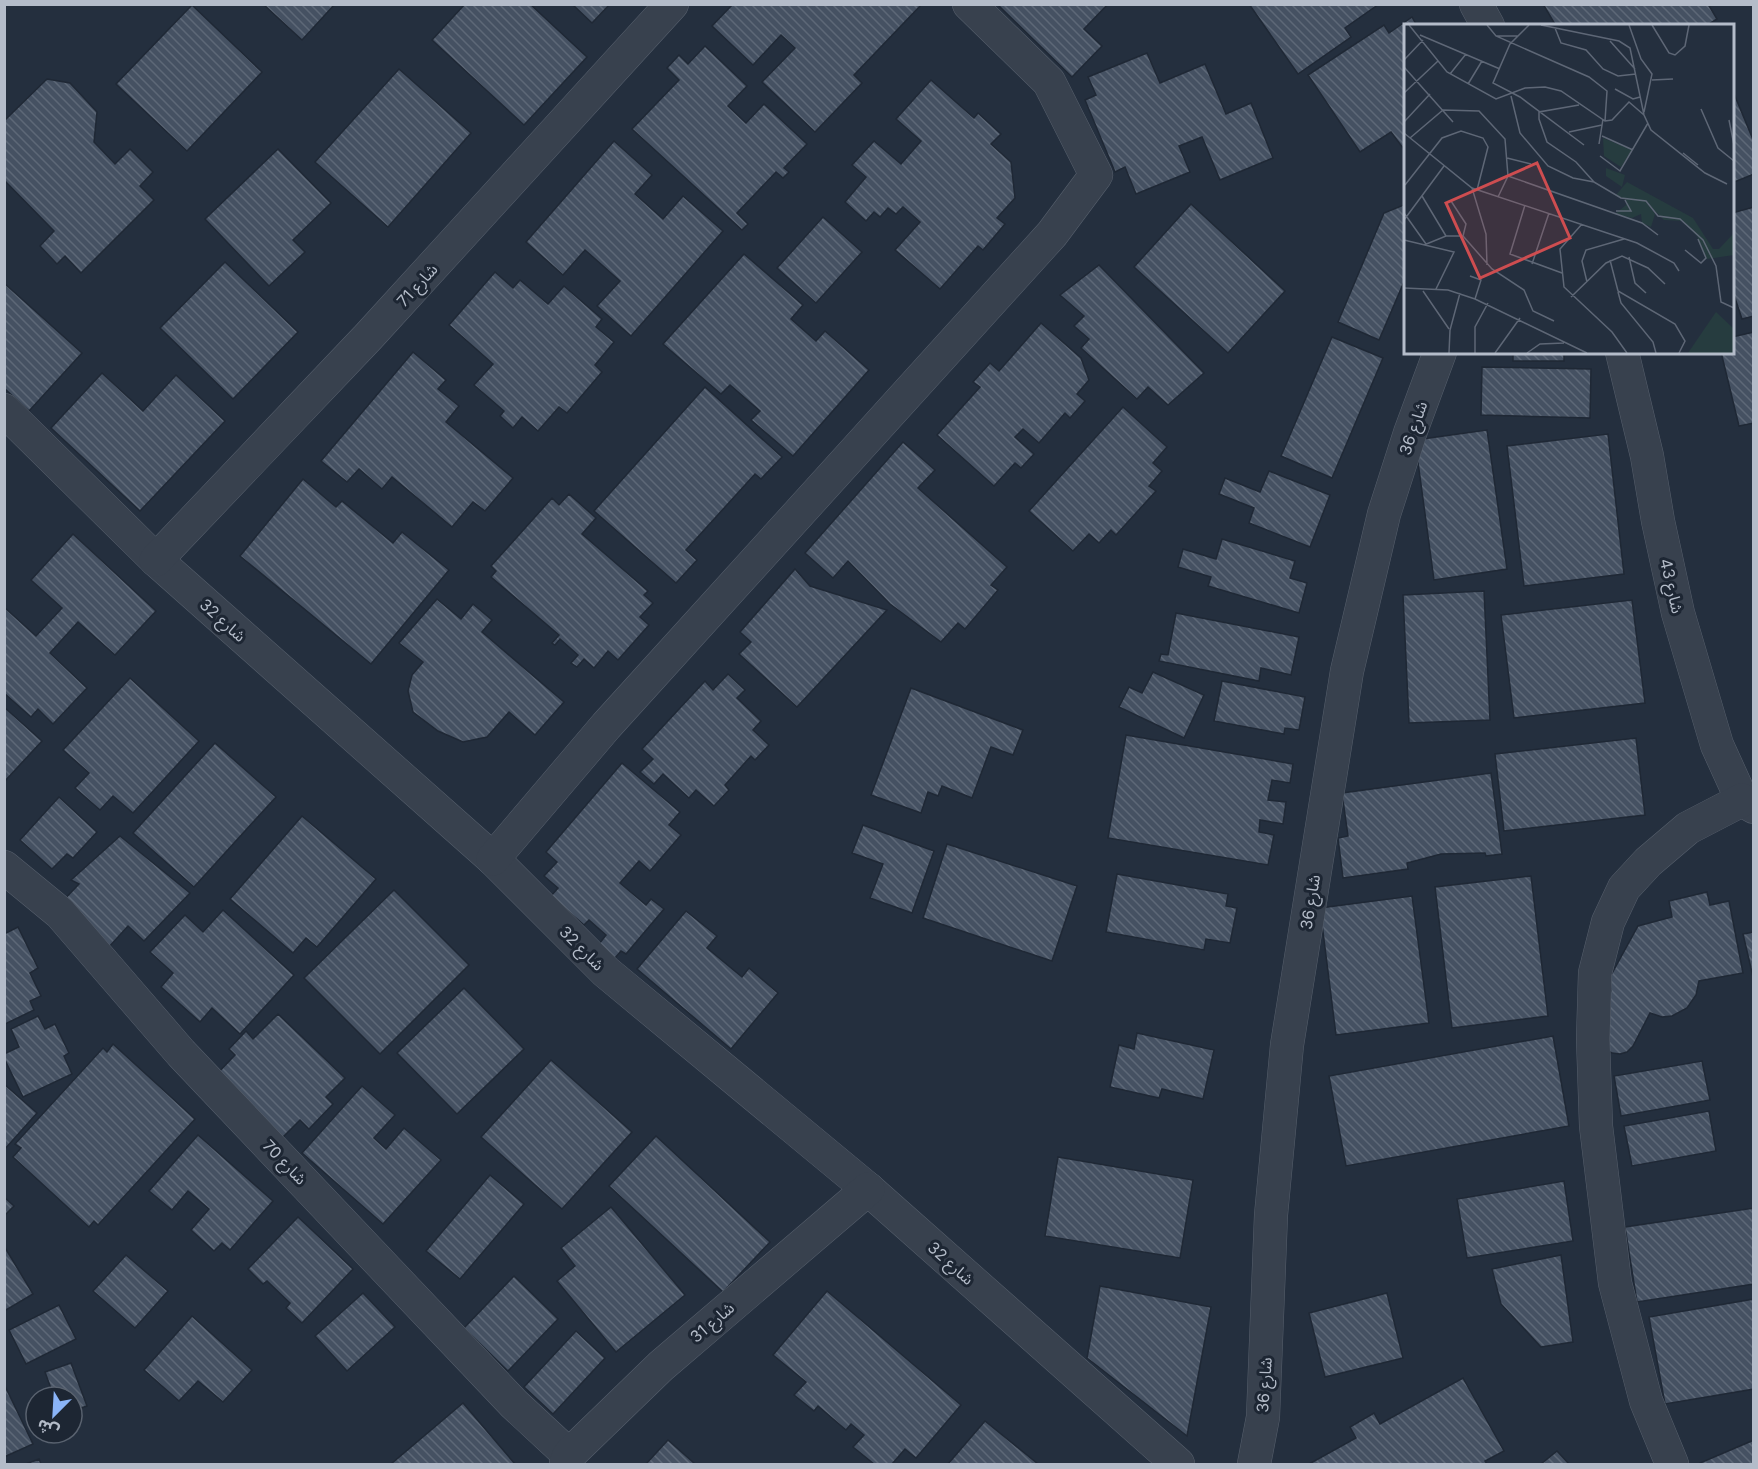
<svg xmlns="http://www.w3.org/2000/svg" width="1758" height="1469" font-family="Inter,'Noto Sans Arabic',sans-serif">
<style>
.building{fill:url(#building-back-hatch);stroke:#1f2835;stroke-width:1.5}
.lines{fill:none;stroke-linecap:round;stroke-linejoin:round}
.street-casing{stroke:#565f6c;stroke-width:34}
.street{stroke:#38414e;stroke-width:33}
.labels{text-anchor:middle;stroke-width:6;stroke-linejoin:round;paint-order:stroke}
.street-label{font-size:16px;fill:#b4bcc9;stroke:#1d2633}
.inset-road{fill:none;stroke:#5e6776;stroke-width:1.5}
.view{fill:#ce4d50;fill-opacity:0.15;stroke:#ce4d50;stroke-width:3}
.inset-edge{fill:none;stroke:#b4bcc9;stroke-width:3}
</style>
<defs>
<pattern id="building-back-hatch" width="6" height="6" patternUnits="userSpaceOnUse" patternTransform="scale(1.5)"><rect width="6" height="6" fill="#455162"/><path d="M-1 5l2 2M0 0l6 6M5-1l2 2" fill="none" stroke="#5d6877"/></pattern>
</defs>
<rect width="100%" height="100%" fill="#242f3e"/>
<!-- building -->
<g class="building">
<polygon points="263,4 335,4 302,40"/>
<polygon points="465,4 530,4 587,57 524,125 432,40"/>
<polygon points="572,4 610,4 592,23"/>
<polygon points="733,4 920,4 921,5 854,75 862,83 815,132 762,82 795,48 781,35 753,65 712,26"/>
<polygon points="997,4 1108,4 1084,29 1102,46 1072,77"/>
<polygon points="1249,4 1379,4 1345,28 1351,37 1298,74"/>
<polygon points="1543,4 1708,4 1717,19 1706,26 1556,26"/>
<polygon points="192,5 262,72 187,151 116,84"/>
<polygon points="1412,17 1417,26 1406,26 1406,152 1391,132 1360,152 1308,75 1384,25 1389,33"/>
<polygon points="705,46 747,86 728,106 746,123 764,104 807,144 784,168 789,172 783,178 776,172 737,213 748,224 742,230 632,129 679,80 667,68 679,55 688,64"/>
<polygon points="1147,53 1160,83 1205,64 1226,114 1251,103 1273,158 1220,180 1202,137 1179,146 1190,172 1136,194 1125,167 1115,172 1085,100 1096,95 1088,77"/>
<polygon points="399,69 471,133 388,227 315,162"/>
<polygon points="47,79 70,83 97,112 94,142 115,164 130,149 153,172 140,186 154,200 81,273 65,256 57,264 40,246 54,231 4,180 4,121"/>
<polygon points="931,80 974,118 978,113 1001,134 991,144 1011,162 1015,198 997,218 1005,224 983,250 978,246 940,289 895,250 920,222 903,207 896,214 888,208 880,217 874,212 866,221 845,202 866,177 852,165 874,141 901,164 921,141 896,119"/>
<polygon points="1732,89 1754,142 1754,174 1732,183"/>
<polygon points="614,141 652,175 635,194 663,219 683,196 723,231 631,336 597,306 620,281 585,250 563,275 526,242"/>
<polygon points="278,149 331,203 293,240 305,252 269,286 205,219"/>
<polygon points="1191,204 1285,291 1228,353 1134,267"/>
<polygon points="1406,204 1406,277 1379,340 1338,322 1384,213"/>
<polygon points="1754,207 1754,316 1742,319 1732,289 1732,213"/>
<polygon points="823,217 862,252 816,303 777,268"/>
<polygon points="744,254 803,305 791,319 816,341 825,331 869,370 793,456 751,420 760,411 730,385 721,394 663,344"/>
<polygon points="225,262 298,332 233,399 160,328"/>
<polygon points="1099,265 1204,373 1168,405 1148,387 1137,399 1081,348 1089,339 1074,326 1084,316 1060,295"/>
<polygon points="495,272 513,288 520,280 548,304 564,286 602,319 596,327 614,342 595,365 602,372 567,413 559,407 538,431 522,417 513,428 500,416 504,411 474,385 493,364 449,325"/>
<polygon points="4,283 82,353 29,411 4,388"/>
<polygon points="1041,323 1081,358 1089,380 1077,394 1085,401 1070,418 1065,413 1039,443 1023,429 1015,437 1034,454 1021,468 1015,463 994,486 937,435 980,387 973,382 990,363 999,371"/>
<polygon points="1754,332 1754,423 1739,426 1721,352 1732,352 1732,337"/>
<polygon points="1332,337 1383,358 1332,478 1281,456"/>
<polygon points="413,352 446,380 438,389 459,406 446,422 513,478 485,511 473,502 452,527 392,477 382,489 359,469 347,482 321,461"/>
<rect x="1513" y="352" width="51" height="9"/>
<polygon points="1482,367 1591,369 1590,418 1481,415"/>
<polygon points="102,373 143,411 176,375 225,421 140,511 51,428"/>
<polygon points="705,387 782,457 761,479 755,474 686,550 697,560 676,583 594,511"/>
<polygon points="1123,407 1167,447 1153,463 1162,471 1149,486 1156,491 1116,535 1111,530 1099,543 1089,534 1073,551 1029,511"/>
<polygon points="1487,430 1507,569 1434,580 1415,440"/>
<polygon points="1608,434 1624,574 1524,586 1507,446"/>
<polygon points="903,442 935,470 918,488 1007,567 991,585 998,590 965,629 958,623 941,642 890,604 848,561 833,578 805,553"/>
<polygon points="1269,471 1330,495 1310,547 1249,523 1254,508 1219,494 1225,478 1260,492"/>
<polygon points="303,479 336,507 342,501 393,543 402,532 449,570 371,664 240,556"/>
<polygon points="569,494 596,518 582,534 648,591 644,595 653,603 640,617 649,625 618,660 608,651 594,668 584,659 577,667 571,663 578,655 560,639 555,645 552,643 559,635 491,577 496,571 491,566 552,498 559,505"/>
<polygon points="73,534 156,611 115,655 78,622 50,653 87,688 53,724 38,709 31,717 4,693 4,607 36,636 62,608 31,580"/>
<polygon points="1222,539 1295,561 1290,578 1307,583 1299,613 1208,586 1211,577 1178,567 1183,549 1216,559"/>
<polygon points="795,569 810,586 887,610 797,707 739,654 751,642 740,632"/>
<polygon points="1484,591 1490,720 1409,723 1403,595"/>
<polygon points="437,599 461,619 473,604 492,620 482,632 564,702 535,735 509,712 487,737 463,742 438,731 413,712 408,691 412,675 423,662 399,643"/>
<polygon points="1632,600 1645,703 1514,718 1501,615"/>
<polygon points="1176,613 1299,637 1291,675 1261,668 1259,681 1159,661 1161,654 1168,655"/>
<polygon points="1153,672 1204,695 1184,738 1119,707 1129,687 1142,693"/>
<polygon points="728,674 745,690 737,698 761,721 753,730 769,745 755,760 751,756 725,785 729,790 714,806 696,790 689,798 663,774 654,784 640,772 653,759 642,749 705,681 713,690"/>
<polygon points="130,678 199,741 133,813 113,796 100,810 75,788 89,773 63,750"/>
<polygon points="1222,681 1305,697 1299,730 1285,728 1284,734 1214,721"/>
<polygon points="911,688 1023,730 1013,755 991,747 972,798 942,786 938,796 928,792 921,813 871,795"/>
<polygon points="4,707 42,741 4,782"/>
<polygon points="1126,735 1293,764 1290,783 1272,780 1268,800 1286,802 1283,824 1260,820 1259,832 1274,835 1268,865 1108,838"/>
<polygon points="1636,738 1645,815 1504,831 1495,754"/>
<polygon points="215,743 276,797 194,887 133,833"/>
<polygon points="622,763 680,812 669,825 681,835 650,871 639,861 620,883 646,905 651,899 664,909 626,954 621,951 615,958 599,944 606,935 589,920 584,925 551,896 558,888 544,876 557,862 546,852"/>
<polygon points="1491,773 1502,854 1486,856 1485,853 1441,854 1407,863 1408,869 1343,878 1338,838 1348,836 1342,793"/>
<polygon points="59,797 97,832 73,858 67,854 52,869 20,840"/>
<polygon points="302,816 376,879 317,947 306,938 293,953 230,899"/>
<polygon points="863,825 934,851 912,913 870,898 883,864 852,853"/>
<polygon points="120,836 190,893 144,941 128,926 108,948 60,904 79,884 71,880"/>
<polygon points="947,844 1077,886 1052,961 923,918"/>
<polygon points="1117,874 1228,894 1226,906 1237,908 1230,943 1206,939 1204,950 1106,932"/>
<polygon points="1531,876 1548,1016 1452,1028 1435,887"/>
<polygon points="394,890 469,965 380,1054 304,978"/>
<polygon points="1707,892 1710,905 1729,901 1743,973 1699,981 1696,995 1687,1008 1672,1016 1662,1017 1650,1013 1633,1046 1627,1052 1620,1054 1612,1053 1597,1043 1597,1026 1611,991 1610,977 1638,926 1672,917 1669,901"/>
<polygon points="1412,896 1429,1023 1336,1035 1320,908"/>
<polygon points="223,910 294,975 240,1034 212,1008 200,1022 161,987 173,973 150,952 185,915 203,932"/>
<polygon points="686,911 717,936 707,948 742,977 749,968 778,993 731,1049 637,969"/>
<polygon points="18,927 38,968 30,973 41,996 30,1001 34,1010 5,1024 4,934"/>
<polygon points="1754,932 1754,981 1743,934"/>
<polygon points="464,988 524,1049 457,1114 397,1053"/>
<polygon points="278,1014 345,1078 326,1097 333,1104 309,1129 300,1120 280,1140 214,1077 235,1055 229,1049 246,1031 253,1039"/>
<polygon points="38,1016 45,1029 55,1024 69,1053 64,1056 72,1074 23,1097 4,1058 4,1054 19,1047 11,1029"/>
<polygon points="1137,1033 1214,1050 1203,1099 1162,1089 1159,1098 1110,1087 1119,1045 1134,1049"/>
<polygon points="1553,1036 1569,1126 1346,1166 1329,1076"/>
<polygon points="113,1044 195,1119 98,1225 94,1221 89,1227 13,1157 21,1148 15,1144 103,1048 107,1052"/>
<polygon points="551,1060 632,1132 562,1209 481,1137"/>
<polygon points="1702,1061 1710,1100 1621,1116 1614,1076"/>
<polygon points="4,1084 37,1113 4,1150"/>
<polygon points="362,1086 395,1115 374,1138 386,1149 404,1128 441,1160 383,1224 302,1153"/>
<polygon points="1709,1111 1716,1151 1632,1166 1624,1126"/>
<polygon points="198,1135 273,1201 230,1250 222,1243 214,1251 191,1230 209,1209 188,1191 172,1210 149,1191"/>
<polygon points="656,1136 770,1242 723,1292 609,1186"/>
<polygon points="1058,1157 1193,1180 1180,1258 1045,1236"/>
<polygon points="490,1175 524,1204 460,1279 426,1251"/>
<polygon points="1564,1181 1573,1241 1467,1258 1457,1199"/>
<polygon points="4,1197 14,1206 4,1216"/>
<polygon points="611,1207 685,1295 616,1352 557,1281 575,1266 561,1248"/>
<polygon points="1754,1208 1754,1284 1637,1302 1625,1227"/>
<polygon points="298,1217 353,1269 302,1323 286,1308 290,1303 267,1281 263,1284 248,1269"/>
<polygon points="4,1246 33,1294 6,1310 4,1306"/>
<polygon points="126,1255 168,1291 135,1328 93,1291"/>
<polygon points="1561,1255 1573,1342 1541,1347 1501,1304 1492,1269"/>
<polygon points="514,1276 558,1319 508,1371 464,1328"/>
<polygon points="1100,1286 1211,1307 1187,1436 1087,1358"/>
<polygon points="827,1291 961,1405 916,1458 905,1449 892,1464 874,1464 853,1447 864,1435 851,1424 846,1430 818,1406 814,1411 794,1395 806,1382 773,1355"/>
<polygon points="363,1293 395,1327 347,1371 315,1336"/>
<polygon points="1387,1293 1403,1358 1325,1377 1309,1313"/>
<polygon points="1754,1299 1754,1389 1665,1404 1649,1317"/>
<polygon points="59,1305 76,1339 26,1364 9,1330"/>
<polygon points="192,1316 252,1370 223,1402 198,1381 179,1401 144,1370"/>
<polygon points="576,1331 605,1358 553,1414 524,1387"/>
<polygon points="71,1363 87,1406 72,1411 72,1397 54,1397 45,1372"/>
<polygon points="1463,1378 1504,1451 1485,1461 1487,1464 1309,1464 1356,1438 1350,1427 1374,1413 1380,1424"/>
<polygon points="4,1384 33,1444 4,1457"/>
<polygon points="463,1403 515,1464 391,1464"/>
<polygon points="985,1421 1038,1464 948,1464"/>
<polygon points="668,1440 695,1464 646,1464"/>
<polygon points="1754,1440 1754,1464 1700,1464 1700,1463"/>
<polygon points="1557,1451 1569,1464 1541,1464"/>
<polygon points="39,1459 41,1464 26,1464"/>
</g>
<g class="lines">
<!-- street casing -->
<g class="street-casing">
<g id="street">
<polyline points="1476,4 1488,26"/>
<polyline points="1622,352 1647,456 1658,521 1678,613 1717,745 1742,800 1754,807"/>
<polyline points="4,410 156,560 493,859 606,972 868,1189 1178,1464"/>
<polyline points="156,560 369,336 672,4"/>
<polyline points="493,859 606,726 1052,234 1096,175 1049,82 969,4"/>
<polyline points="4,867 60,913 181,1053 514,1404 569,1455"/>
<polyline points="566,1464 569,1455 661,1366 868,1189"/>
<polyline points="1254,1464 1263,1417 1271,1215 1287,1045 1347,671 1384,514 1410,433 1440,352"/>
<polyline points="1672,1464 1646,1401 1615,1283 1596,1126 1593,1039 1595,973 1608,922 1624,888 1648,862 1688,828 1742,800"/>
</g>
</g>
<!-- street -->
<use href="#street" class="street"/>
</g>
<g class="labels">
<!-- street labels -->
<g class="street-label">
<text transform="translate(417 285) rotate(-48)" y="6">شارع 71</text>
<text transform="translate(1413 428) rotate(-71)" y="6">شارع 36</text>
<text transform="translate(1672 586) rotate(77)" y="6">شارع 43</text>
<text transform="translate(223 620) rotate(42)" y="6">شارع 32</text>
<text transform="translate(1310 902) rotate(-81)" y="6">شارع 36</text>
<text transform="translate(582 948) rotate(45)" y="6">شارع 32</text>
<text transform="translate(285 1162) rotate(46)" y="6">شارع 70</text>
<text transform="translate(951 1263) rotate(42)" y="6">شارع 32</text>
<text transform="translate(712 1322) rotate(-41)" y="6">شارع 31</text>
<text transform="translate(1264 1385) rotate(-86)" y="6">شارع 36</text>
</g>
</g>
<!-- overview -->
<g transform="translate(1404 24)">
<rect width="330" height="330" fill="#242f3e"/>
<path d="M 199,114 L 228,126 L 217,143 L 200,132 ZM 202,144 L 221,151 L 218,163 L 202,152 Z" fill="#263c3f"/>
<path d="M 223,158 L 289,194 L 309,225 L 315,225 L 330,209 L 330,231 L 303,235 L 293,212 L 279,197 L 260,196 L 242,178 L 251,190 L 247,203 L 238,199 L 237,190 L 228,194 L 211,190 L 222,181 L 222,176 L 212,171 ZM 312,288 L 330,305 L 330,329 L 284,329 Z" fill="#263c3f"/>
<path class="inset-road" d="M 5,1 L 43,48 L 92,75 L 121,64 L 141,63 L 157,67 L 201,97 L 208,96 L 225,78 L 240,91M 83,1 L 92,12 L 185,53 L 203,67 L 201,97M 125,1 L 106,20 L 89,59 L 116,73 L 180,121M 137,1 L 215,17 L 226,24 L 240,91 L 247,106 L 301,149 L 323,160M 225,1 L 237,35 L 248,50 L 240,88M 248,1 L 265,29 L 271,31 L 281,22 L 285,1M 151,4 L 157,19 L 182,26 L 199,45 L 214,52 L 232,50M 16,11 L 96,45M 92,12 L 114,12M 206,17 L 231,45M 0,36 L 19,16M 0,43 L 49,98M 46,50 L 62,30M 248,56 L 269,55M 64,60 L 78,37M 211,65 L 229,75 L 236,73M 0,69 L 34,37M 107,72 L 116,109 L 144,142 L 169,154 L 190,158 L 217,174 L 242,177 L 254,192 L 276,195 L 299,216 L 312,242 L 317,278 L 330,284M 175,81 L 135,88 L 135,95 L 143,118 L 172,138 L 190,158M 297,85 L 314,124 L 330,137M 325,96 L 330,121M 0,98 L 26,70M 165,108 L 198,101M 0,109 L 68,164 L 233,219 L 270,239 L 275,247M 198,112 L 229,126M 6,114 L 39,86 L 75,87 L 101,115 L 104,152 L 94,173M 195,120 L 199,95M 279,129 L 294,141M 196,132 L 216,147 L 244,99M 103,134 L 127,140M 104,152 L 238,199 L 254,211M 1,161 L 38,114 L 57,107 L 79,114 L 84,123 L 73,166M 68,164 L 82,210 L 83,241M 18,172 L 42,212M 47,177 L 62,200 L 59,212M 121,181 L 106,230 L 158,249M 212,187 L 227,187 L 221,176M 0,189 L 22,220M 0,196 L 40,142M 178,200 L 156,225 L 160,263 L 208,308 L 223,329M 0,216 L 50,228 L 32,265M 20,221 L 42,212 L 59,212 L 88,245 L 120,266 L 129,287 L 150,297M 281,226 L 297,239 L 302,234 L 294,215M 225,233 L 231,259 L 242,269M 206,236 L 214,267 L 271,300 L 281,317 L 275,329M 128,240 L 145,189M 66,252 L 77,256 L 71,275M 183,258 L 178,237 L 182,226 L 220,215M 0,264 L 44,266 L 71,275 L 183,329M 19,267 L 45,305M 214,268 L 217,279 L 249,318 L 252,329M 167,273 L 202,239 L 218,232 L 244,244 L 261,260M 45,329 L 46,306 L 56,269M 71,329 L 71,303 L 84,279M 91,329 L 116,294M 123,329 L 136,320 L 160,319"/>
<path class="view" d="M 133,139 L 166,214 L 76,254 L 42,179 Z"/>
<rect width="330" height="330" class="inset-edge"/>
</g>
<!-- border -->
<rect width="1758" height="1469" fill="none" stroke="#b4bcc9" stroke-width="12"/>
<!-- north arrow -->
<g transform="translate(54 1415) rotate(204)"><circle r="28" fill="#1d2633" stroke="#59626f" stroke-width="1.5"/>
<path d="M0-4.5L10 22L0 15L-10 22Z" fill="#8ab4f8"/>
<text y="-9" font-size="16" font-weight="bold" text-anchor="middle" fill="#b4bcc9">ش</text>
</g>
</svg>
